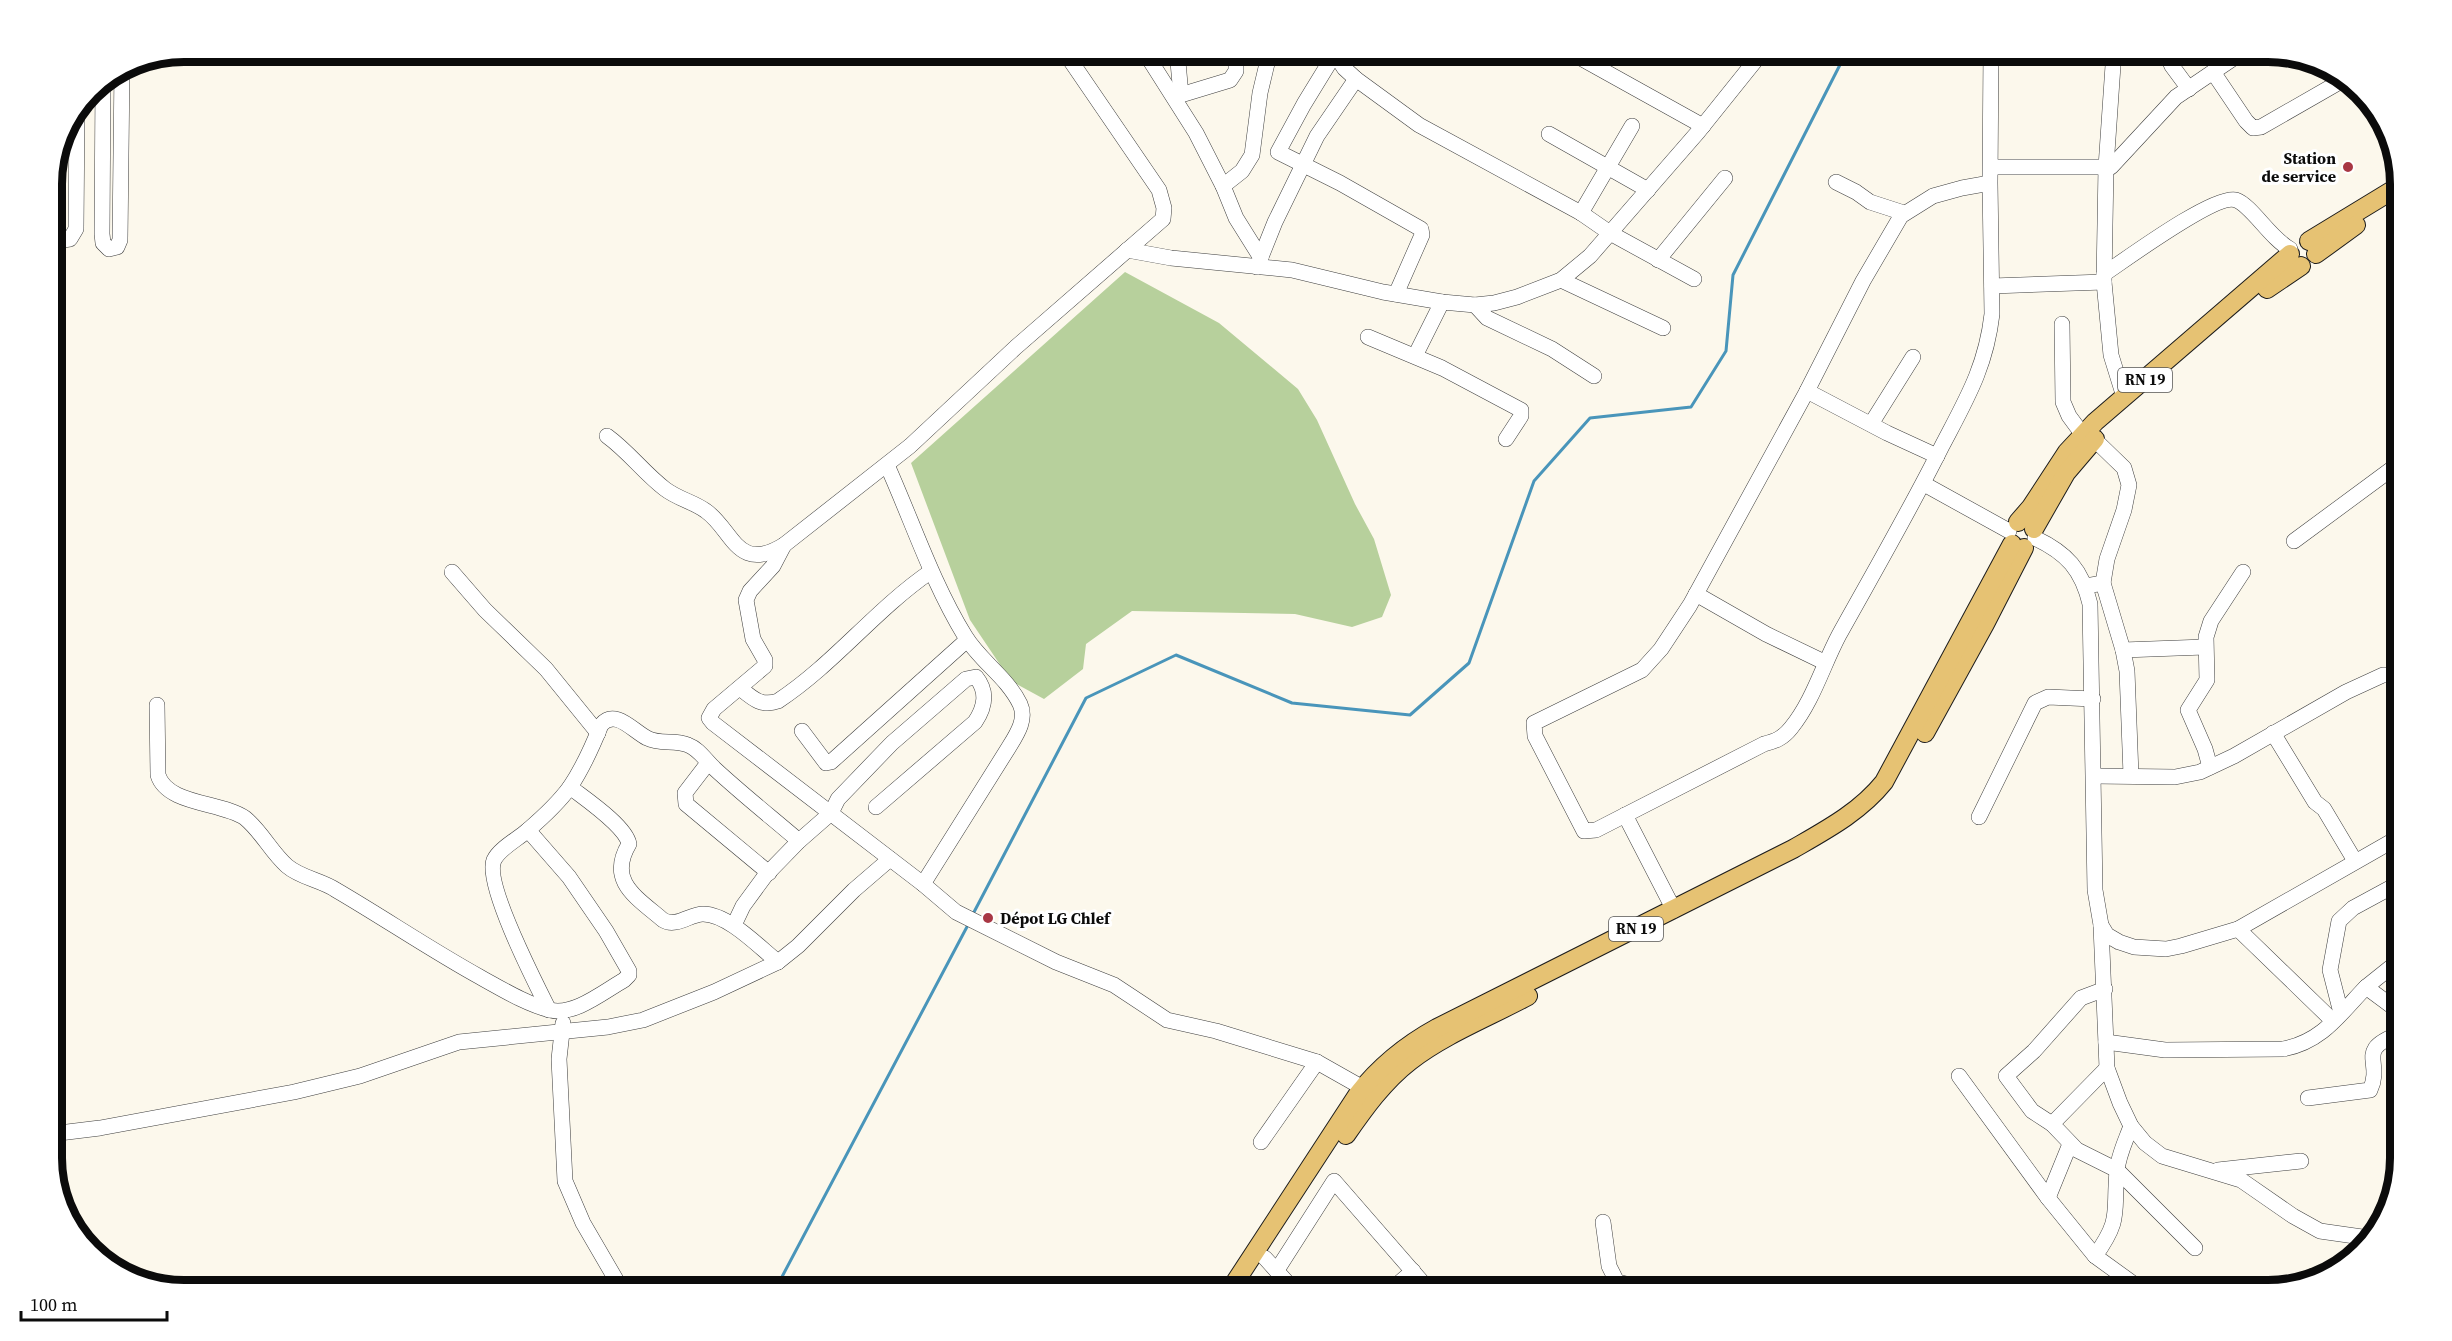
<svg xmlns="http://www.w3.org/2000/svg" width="2452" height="1341" font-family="'Source Serif 4',serif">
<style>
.forest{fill:#b7d09c}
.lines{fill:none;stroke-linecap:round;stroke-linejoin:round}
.stream{stroke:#4995ba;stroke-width:3}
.minor-casing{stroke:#3e3e3e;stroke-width:16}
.major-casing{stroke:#1c1c1c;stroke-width:20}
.minor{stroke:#fff;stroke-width:15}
.major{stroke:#e6c273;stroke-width:18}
.poi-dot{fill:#a83744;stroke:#fff;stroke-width:2}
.labels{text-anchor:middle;stroke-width:6;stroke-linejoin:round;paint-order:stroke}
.shield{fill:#fff;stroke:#545454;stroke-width:1.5}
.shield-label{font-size:15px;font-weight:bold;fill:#0b0b0b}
.poi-label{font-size:16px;font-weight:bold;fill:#0b0b0b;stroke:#fff;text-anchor:end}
.rim{fill:none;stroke:#0b0b0b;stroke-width:8}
</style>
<rect width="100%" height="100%" fill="#fcf8ec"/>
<!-- forest -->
<polygon class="forest" points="1125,272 1219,323 1298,389 1317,420 1355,504 1374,539 1391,595 1382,617 1352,627 1295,614 1132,611 1086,644 1083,669 1044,699 1011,681 970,620 911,463"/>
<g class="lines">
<!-- stream -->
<g class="stream">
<polyline points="973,914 1086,698 1176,655 1292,703 1410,715 1469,663 1534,481 1590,418 1691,407 1726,351 1733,275 1847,51"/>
<polyline points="775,1290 969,923"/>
</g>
<!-- minor casing -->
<g class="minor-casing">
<g id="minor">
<polyline points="1144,51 1196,133 1223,186 1236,218 1261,258"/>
<polyline points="1177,51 1181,95"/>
<polyline points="1333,51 1344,68 1356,79"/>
<polyline points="1568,51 1703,126"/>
<polyline points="2114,51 2106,167 2104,282 2111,355 2124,397"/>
<polyline points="2165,51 2172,66 2189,89"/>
<polyline points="1334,55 1304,104 1278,152 1340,183 1421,229 1422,235 1396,294"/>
<polyline points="1177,57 1194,51"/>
<polyline points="2213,72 2246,121 2253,128 2261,127 2336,84 2342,77"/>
<polyline points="103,81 102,234 103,243 109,249 117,247 120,240 122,68"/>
<polyline points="1174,97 1230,80 1236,71 1236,51"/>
<polyline points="1549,134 1648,190"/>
<polyline points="1991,167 2111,167 2176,97 2244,51"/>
<polyline points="1836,182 1856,192 1870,202 1904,213"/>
<path d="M 1990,183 L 1962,188 L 1933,196 L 1901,216 L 1863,281 L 1807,391 L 1690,605 L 1661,649 L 1642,670 L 1534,723 L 1535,736 L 1584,831 L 1596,830 L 1764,744 C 1776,741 1783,738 1791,728 C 1813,701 1823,665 1839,635 C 1874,572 1910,510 1942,446 C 1966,400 1986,367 1992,314 L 1990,183 L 1991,51"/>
<polyline points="1223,186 1242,171 1252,155 1260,93 1270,51"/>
<polyline points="1581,213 1632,126"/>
<polyline points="51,240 56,241 70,239 76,229 77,108"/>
<polyline points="1127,250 1171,258 1292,270 1383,292 1442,302 1475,305 1494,303 1517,297 1561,280 1590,256 1698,132 1763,51"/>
<polyline points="1658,260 1725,178"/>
<polyline points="1257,267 1275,222 1317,136 1356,79 1419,125 1581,213 1610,233 1694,279"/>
<path d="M 2104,274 C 2125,260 2216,193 2236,200 C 2251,205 2271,239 2290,249"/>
<polyline points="1561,280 1663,328"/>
<polyline points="1992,286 2104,282"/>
<polyline points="1475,305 1487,318 1552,349 1594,376"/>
<polyline points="2062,324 2063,402 2069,416 2083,435"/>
<polyline points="1368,337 1442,368 1521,410 1521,416 1506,439"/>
<polyline points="1415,356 1442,302"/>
<polyline points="1807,391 1887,433 1937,456"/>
<polyline points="1871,424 1913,357"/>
<path d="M 607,436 C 629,452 644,473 665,489 C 678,499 694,502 706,511 C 733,530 737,574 784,545 L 910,446 L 1016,347 L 1163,219 L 1164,208 L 1159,190 L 1064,51"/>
<path d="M 887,465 C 913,523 932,582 965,636 C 980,661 1007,677 1020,704 C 1027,719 1017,734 1009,747 L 923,884"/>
<polyline points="1924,484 2009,531"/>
<path d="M 2035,538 C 2067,553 2082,570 2090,604 L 2095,890 L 2101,925 L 2107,935 L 2119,942 L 2134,947 L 2166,949 L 2181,946 L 2238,929 L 2401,836"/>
<polyline points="2294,541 2401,462"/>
<polyline points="784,545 773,566 750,591 746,600 753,639 765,660 765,666 714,709 709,718 713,723 923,884 956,912 1056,962 1114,985 1167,1020 1216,1031 1317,1062 1363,1088"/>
<polyline points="452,572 485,610 546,669 598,733"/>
<polyline points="2103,583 2123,650"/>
<polyline points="2086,586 2103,583 2107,559 2124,510 2129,485 2124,468 2094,439"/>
<polyline points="1696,594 1766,634 1824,662"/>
<path d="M 740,688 C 752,698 761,707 778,701 C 834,664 875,610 930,572"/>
<path d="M 157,705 L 158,775 C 167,805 223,802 245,818 C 262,832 271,852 287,866 C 301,878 321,880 336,890 C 384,918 431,950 480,977 C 502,989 526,1004 550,1010 C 574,1016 603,992 624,980 L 629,975 L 629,971 L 606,931 L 569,877 L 528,830"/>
<polyline points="802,731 826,763 831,762 967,640"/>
<polyline points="2273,733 2315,802 2324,809 2355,861"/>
<polyline points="708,763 685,793 686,804 769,873"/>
<polyline points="2210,767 2205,749 2188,710 2207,680 2206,637 2211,621 2243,572"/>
<polyline points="2131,775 2127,671 2123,650 2205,647"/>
<polyline points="2094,776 2175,777 2200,772 2234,756 2346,692 2383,675 2401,675"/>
<path d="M 570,787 C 584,798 626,826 629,844 C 607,881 636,897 663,920 C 676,928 690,914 703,914 C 728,914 759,947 778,962"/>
<polyline points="1625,815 1674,910"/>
<polyline points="1979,817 2035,703 2048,697 2093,699"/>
<path d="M 734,925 L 743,906 L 765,876 L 799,841 L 831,813 L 838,799 L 892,743 L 966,679 L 976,677 C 988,692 985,707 975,722 L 876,807"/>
<polyline points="2101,926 2107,1068 2120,1103 2131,1126 2145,1143 2162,1156 2241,1180 2293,1216 2320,1231 2369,1238"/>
<polyline points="2238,929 2333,1021"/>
<polyline points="2366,987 2401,959"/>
<path d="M 549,1010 C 537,986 484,883 494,860 C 500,848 518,839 528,830 C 542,818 559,802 570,787 C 582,769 593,745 601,725 C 615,708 633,731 647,738 C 660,745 675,739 688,745 C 699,749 706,761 715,769 C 742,794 771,817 799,841"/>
<polyline points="2341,1013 2330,970 2339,921 2353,908 2401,882"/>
<polyline points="563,1023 559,1059 565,1181 583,1223 622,1290"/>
<path d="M 2106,1042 L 2165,1050 L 2283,1049 C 2322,1042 2340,1014 2366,987 L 2401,1013"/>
<polyline points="2107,1068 2052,1124 2077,1150 2117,1170 2195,1248"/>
<polyline points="1959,1076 2048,1198 2095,1256 2142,1290"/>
<path d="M 2308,1098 L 2370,1090 C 2384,1060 2353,1051 2401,1033"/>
<polyline points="2052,1124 2032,1111 2006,1076 2034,1051 2081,998 2105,989"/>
<polyline points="51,1134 100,1128 294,1092 360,1076 459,1042 608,1027 643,1020 714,992 778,962 798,946 854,890 890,859"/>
<polyline points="1261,1142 1317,1062"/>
<polyline points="2218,1170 2301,1161"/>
<polyline points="2048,1198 2070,1144"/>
<polyline points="1603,1222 1609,1266 1617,1282 1655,1290"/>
<path d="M 2095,1256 C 2122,1218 2113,1214 2117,1171 C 2118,1156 2126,1140 2131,1126"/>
<polyline points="1265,1258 1294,1290"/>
<polyline points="1277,1270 1334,1181 1429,1290"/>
<polyline points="2313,1277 2313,1276"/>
<polyline points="1391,1290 1413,1271"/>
<polyline points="1479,1290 1486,1286 1493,1290"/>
</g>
</g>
<!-- major casing -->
<g class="major-casing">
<g id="major">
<polyline points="2309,241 2401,185"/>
<polyline points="2316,254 2356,225"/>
<polyline points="2267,289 2301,266"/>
<polyline points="2018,522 2031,507 2067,452 2095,422 2290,254"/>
<polyline points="2034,529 2066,473 2095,439"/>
<polyline points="1925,733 1985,624 2024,548"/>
<path d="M 1346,1135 C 1364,1109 1384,1081 1410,1061 C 1445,1034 1489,1017 1528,996"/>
<path d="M 1230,1290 L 1358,1094 C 1380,1066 1406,1045 1437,1028 L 1793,849 C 1826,830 1860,812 1884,782 L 2012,544"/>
</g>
</g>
<!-- minor -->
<use href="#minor" class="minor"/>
<!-- major -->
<use href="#major" class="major"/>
</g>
<!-- markers -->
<g class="poi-dot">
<circle cx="2348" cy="167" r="6"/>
<circle cx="988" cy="918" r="6"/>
</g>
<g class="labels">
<!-- shield labels -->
<g class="shield">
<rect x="2118" y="368" width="54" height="24" rx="4.5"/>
<rect x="1609" y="917" width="54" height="24" rx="4.5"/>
</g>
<g class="shield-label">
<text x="2145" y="385">RN 19</text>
<text x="1636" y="934">RN 19</text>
</g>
<!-- poi labels -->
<g class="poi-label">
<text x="2336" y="164">Station<tspan x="2336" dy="18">de service</tspan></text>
<text x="1000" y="924" text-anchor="start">Dépot LG Chlef</text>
</g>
</g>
<!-- crop -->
<path d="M0 0H2452V1341H0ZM184 62H2268A122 122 0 0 1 2390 184V1158A122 122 0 0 1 2268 1280H184A122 122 0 0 1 62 1158V184A122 122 0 0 1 184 62Z" fill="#fff" fill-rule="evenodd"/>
<path class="rim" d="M184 62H2268A122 122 0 0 1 2390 184V1158A122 122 0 0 1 2268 1280H184A122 122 0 0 1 62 1158V184A122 122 0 0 1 184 62Z"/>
<!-- scale -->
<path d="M21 1311v9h146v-9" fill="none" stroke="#0b0b0b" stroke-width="3"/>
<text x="30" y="1311" font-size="18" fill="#0b0b0b" stroke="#ffffff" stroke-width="4.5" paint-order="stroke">100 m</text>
</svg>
